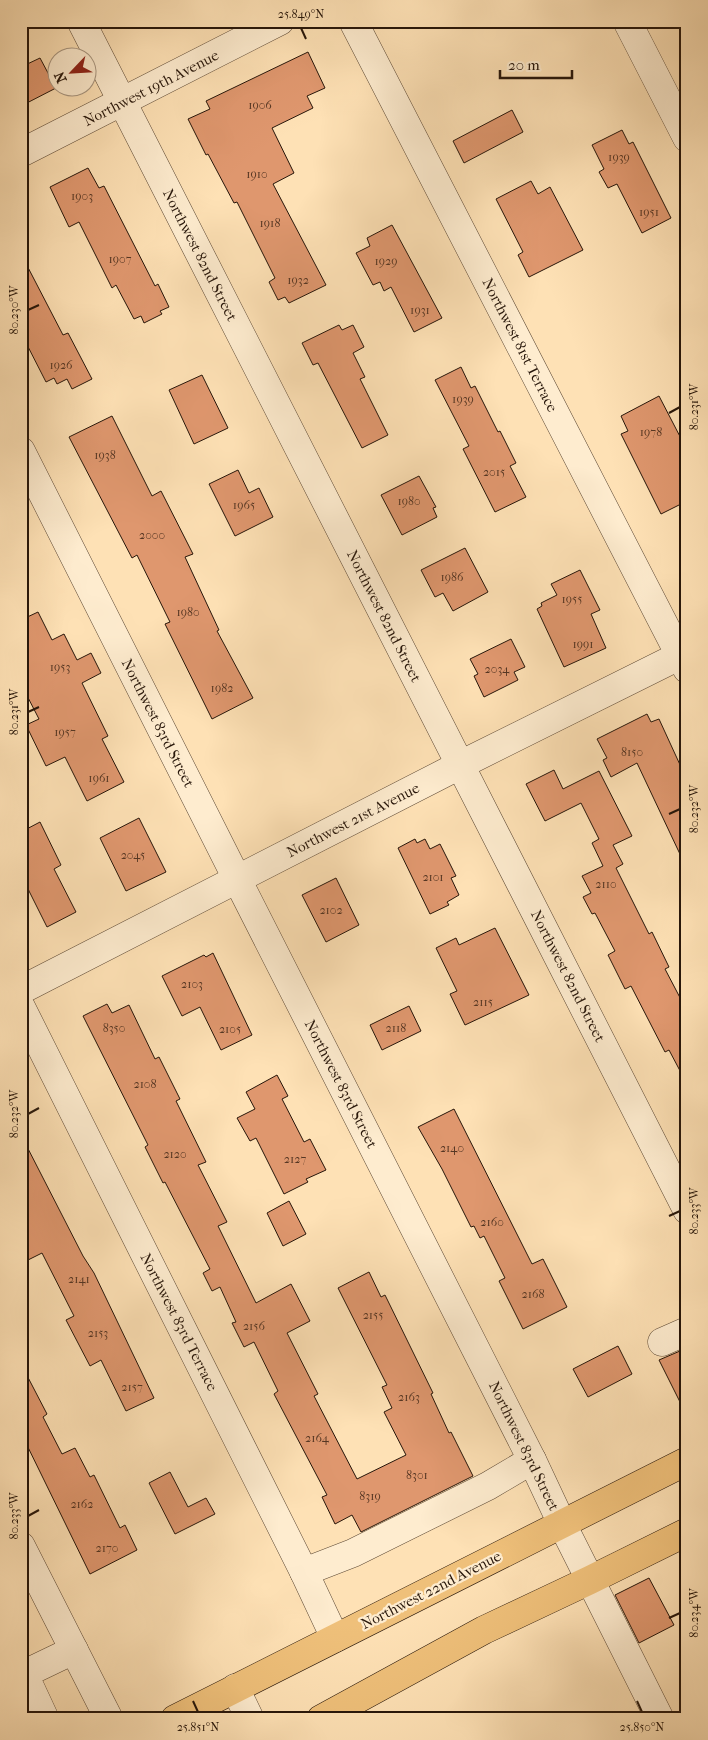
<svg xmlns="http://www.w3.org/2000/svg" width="708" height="1740" font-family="'IM FELL French Canon',serif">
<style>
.building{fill:#df976e;stroke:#27160a}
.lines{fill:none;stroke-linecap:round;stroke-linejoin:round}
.minor-casing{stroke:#5d4935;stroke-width:29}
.major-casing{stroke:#27160a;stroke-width:29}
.minor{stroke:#feeccf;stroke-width:28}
.major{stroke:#efc07a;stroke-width:28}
.ticks{fill:none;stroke:#27160a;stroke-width:2}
.labels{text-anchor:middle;stroke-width:4.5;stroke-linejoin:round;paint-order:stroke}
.number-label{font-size:12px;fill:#553623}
.street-label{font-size:15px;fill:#27160a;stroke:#feeccf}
.neatline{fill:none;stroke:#27160a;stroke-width:2}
.ticks-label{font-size:12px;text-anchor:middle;fill:#27160a}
</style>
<rect width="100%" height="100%" fill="#fee1b5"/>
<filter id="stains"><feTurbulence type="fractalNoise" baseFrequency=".004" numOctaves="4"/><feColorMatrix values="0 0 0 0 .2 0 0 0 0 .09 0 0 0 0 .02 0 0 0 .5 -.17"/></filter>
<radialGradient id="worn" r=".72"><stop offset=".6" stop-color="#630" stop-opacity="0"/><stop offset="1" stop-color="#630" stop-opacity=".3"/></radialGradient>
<!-- building -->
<g class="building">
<polygon points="308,52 325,88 307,96 313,108 272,128 294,173 273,184 326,285 289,303 285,297 278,300 269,282 275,278 237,202 234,203 208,154 206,155 188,119 210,109 206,101"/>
<polygon points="40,58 56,88 21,106 21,67"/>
<polygon points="512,110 523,132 464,163 453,141"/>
<polygon points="622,130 629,144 633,142 671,218 642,233 617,184 608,188 599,172 604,169 592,145"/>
<polygon points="88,168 99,188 104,186 155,286 158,284 169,307 160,311 162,314 144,323 141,316 134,319 116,285 112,288 79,222 69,227 50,187"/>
<polygon points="531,181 538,194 550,187 583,250 529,277 518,255 523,252 496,199"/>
<polygon points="392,225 442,318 414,332 391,287 384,291 380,282 373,285 356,253 370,246 367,238"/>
<polygon points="21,254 63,335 68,333 92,379 72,389 67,379 57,384 54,378 46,382 21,333"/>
<polygon points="339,325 342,330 353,325 364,347 353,353 365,377 360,379 388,435 362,448 318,363 313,365 302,343"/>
<polygon points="461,367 471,388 475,386 498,432 500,431 516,463 510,466 526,497 495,512 463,449 469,446 435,380"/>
<polygon points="202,375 228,428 194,444 169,390"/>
<polygon points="659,396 687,450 687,501 661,514 621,434 628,431 621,416"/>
<polygon points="112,416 152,496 161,491 193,554 185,557 219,630 217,631 253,698 212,719 165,624 170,622 137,555 132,558 69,437"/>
<polygon points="238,470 249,493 259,488 273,517 235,536 209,484"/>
<polygon points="419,476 436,507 433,508 437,517 402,535 381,495"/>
<polygon points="465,548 488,592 453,611 443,593 435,597 421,570"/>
<polygon points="580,570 600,610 591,614 606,648 564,667 537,609 542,606 541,603 557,595 551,584"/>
<polygon points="38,612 52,640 64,634 77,660 91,653 101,673 82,683 108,736 102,739 124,782 87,801 65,757 46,766 26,725 39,719 21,684 21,620"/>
<polygon points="511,639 525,667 514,672 518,680 484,697 474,676 478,674 470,659"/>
<polygon points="647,714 651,722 659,719 687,780 687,869 637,763 611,777 603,760 607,758 597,739"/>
<polygon points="554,770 563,789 599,771 632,836 613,845 623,864 616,868 649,934 652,932 669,967 665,969 687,1011 687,1084 669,1050 665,1052 631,986 625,989 608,955 615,951 595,913 592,914 583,897 591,893 582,876 603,866 592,843 599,839 581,803 545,821 526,784"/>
<polygon points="139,818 166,872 126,891 100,838"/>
<polygon points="40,822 61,865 54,869 76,912 47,927 29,891 21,868 21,832"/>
<polygon points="415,839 417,843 425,839 430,849 440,844 456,876 451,878 459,895 447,902 449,905 430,914 398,848"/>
<polygon points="336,878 359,925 326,942 302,895"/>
<polygon points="495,928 529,995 465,1025 450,994 457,991 436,948 456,938 459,945"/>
<polygon points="213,953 252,1035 221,1050 200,1007 182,1016 162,976 204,955 206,957"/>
<polygon points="107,1004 112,1013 129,1005 155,1059 159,1057 180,1099 176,1101 206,1162 198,1165 227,1222 218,1226 256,1303 291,1284 310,1321 287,1333 318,1394 314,1396 357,1479 406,1455 384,1412 392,1408 382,1387 387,1385 338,1288 369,1272 381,1297 385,1295 433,1393 431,1394 449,1433 451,1432 473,1476 361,1532 352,1515 335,1524 322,1497 327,1495 274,1394 278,1391 254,1342 244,1347 232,1323 236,1322 220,1287 212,1291 203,1273 210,1269 165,1182 163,1183 145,1147 148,1145 83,1016"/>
<polygon points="409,1006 421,1031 382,1050 370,1025"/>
<polygon points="277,1075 288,1096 282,1099 304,1142 310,1139 326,1170 306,1179 308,1182 284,1194 256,1138 250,1141 237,1118 255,1109 246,1092"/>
<polygon points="454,1109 532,1264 543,1259 567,1307 523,1329 499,1281 505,1278 484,1236 480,1238 474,1226 471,1227 442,1169 418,1127"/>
<polygon points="21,1135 83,1256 94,1273 154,1398 126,1411 101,1360 90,1366 66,1320 74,1316 42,1253 28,1260 21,1246"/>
<polygon points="289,1201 306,1234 283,1246 267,1213"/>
<polygon points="618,1346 632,1374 588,1397 573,1369"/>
<polygon points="687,1348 687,1416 659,1360"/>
<polygon points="21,1364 47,1414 43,1417 62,1454 75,1448 90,1477 94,1475 120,1528 125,1525 137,1550 90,1574 21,1433"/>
<polygon points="170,1472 188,1507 206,1498 215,1514 175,1534 149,1483"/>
<polygon points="649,1578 674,1625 639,1643 615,1595"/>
</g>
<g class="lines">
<!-- minor casing -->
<g class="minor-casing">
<g id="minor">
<polyline points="81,21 687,1210"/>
<polyline points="353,21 687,669"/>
<polyline points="627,21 687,138"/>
<polyline points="21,153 280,21"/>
<polyline points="21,451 237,879 532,1460 562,1524 660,1719"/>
<polyline points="21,990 460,765 687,652"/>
<polyline points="21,1007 304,1572 335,1638"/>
<polyline points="662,1342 687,1331"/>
<polyline points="21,1546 109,1719"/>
<polyline points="304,1572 353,1553 488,1486 532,1460"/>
<polyline points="235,1688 250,1719"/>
<polyline points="43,1719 44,1717 24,1674 74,1650"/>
</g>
</g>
<!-- major casing -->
<g class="major-casing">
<g id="major">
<polyline points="175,1719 687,1461"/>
<polyline points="321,1719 484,1630 590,1580 687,1532"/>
</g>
</g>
<!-- minor -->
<use href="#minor" class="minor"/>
<!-- major -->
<use href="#major" class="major"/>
</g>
<!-- ticks -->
<path class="ticks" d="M 301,28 L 306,39M 28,310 L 39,305M 669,413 L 680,407M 28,712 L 39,707M 669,814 L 680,809M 28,1114 L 39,1108M 669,1216 L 680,1211M 28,1516 L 39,1510M 669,1618 L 680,1613M 193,1701 L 198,1712M 637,1701 L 642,1712"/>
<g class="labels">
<!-- number labels -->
<g class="number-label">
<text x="260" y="109">1906</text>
<text x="619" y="161">1939</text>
<text x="257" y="178">1910</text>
<text x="82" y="200">1903</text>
<text x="649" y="216">1951</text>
<text x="270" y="227">1918</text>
<text x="120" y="263">1907</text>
<text x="386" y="265">1929</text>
<text x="298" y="284">1932</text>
<text x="420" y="314">1931</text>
<text x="61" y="369">1926</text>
<text x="463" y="403">1939</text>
<text x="651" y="436">1978</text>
<text x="105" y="459">1938</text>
<text x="494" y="476">2015</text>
<text x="409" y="505">1980</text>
<text x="244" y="509">1965</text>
<text x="152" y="539">2000</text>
<text x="452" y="581">1986</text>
<text x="572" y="603">1955</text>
<text x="188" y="616">1980</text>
<text x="583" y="648">1991</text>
<text x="60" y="671">1953</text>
<text x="497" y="673">2034</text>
<text x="222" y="692">1982</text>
<text x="65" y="736">1957</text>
<text x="632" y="756">8150</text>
<text x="99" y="782">1961</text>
<text x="133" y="859">2045</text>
<text x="433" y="881">2101</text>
<text x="606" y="888">2110</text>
<text x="331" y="914">2102</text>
<text x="192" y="988">2103</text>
<text x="483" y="1006">2115</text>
<text x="114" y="1032">8350</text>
<text x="396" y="1032">2118</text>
<text x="230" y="1033">2105</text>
<text x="145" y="1088">2108</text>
<text x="452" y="1152">2140</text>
<text x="175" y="1158">2120</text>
<text x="295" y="1163">2127</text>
<text x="492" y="1226">2160</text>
<text x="79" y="1283">2141</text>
<text x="533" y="1298">2168</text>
<text x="373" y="1319">2155</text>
<text x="254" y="1330">2156</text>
<text x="98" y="1337">2153</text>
<text x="132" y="1391">2157</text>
<text x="409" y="1401">2163</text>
<text x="317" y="1442">2164</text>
<text x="417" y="1479">8301</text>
<text x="370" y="1500">8319</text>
<text x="82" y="1508">2162</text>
<text x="107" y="1552">2170</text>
</g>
<!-- street labels -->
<g class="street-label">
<text transform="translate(151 88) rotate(-27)" y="5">Northwest 19th Avenue</text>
<text transform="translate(200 255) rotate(63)" y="5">Northwest 82nd Street</text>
<text transform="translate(520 345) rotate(63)" y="5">Northwest 81st Terrace</text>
<text transform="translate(384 616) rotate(63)" y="5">Northwest 82nd Street</text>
<text transform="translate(158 723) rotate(63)" y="5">Northwest 83rd Street</text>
<text transform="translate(353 820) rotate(-27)" y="5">Northwest 21st Avenue</text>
<text transform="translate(568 976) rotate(63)" y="5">Northwest 82nd Street</text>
<text transform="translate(341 1084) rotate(63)" y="5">Northwest 83rd Street</text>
<text transform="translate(179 1322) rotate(63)" y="5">Northwest 83rd Terrace</text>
<text transform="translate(524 1446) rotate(64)" y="5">Northwest 83rd Street</text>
<text transform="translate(431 1590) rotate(-27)" y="5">Northwest 22nd Avenue</text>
</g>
</g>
<!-- margin -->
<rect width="708" height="1740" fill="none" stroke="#fee1b5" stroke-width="55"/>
<!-- north arrow -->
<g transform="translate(72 72) rotate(245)"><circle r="24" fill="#feeccf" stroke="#a89680"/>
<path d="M0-4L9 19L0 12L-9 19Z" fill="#8f2418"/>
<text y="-8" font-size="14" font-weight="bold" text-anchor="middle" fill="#27160a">N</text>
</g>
<!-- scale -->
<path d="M500 70v8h72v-8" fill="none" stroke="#27160a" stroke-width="2.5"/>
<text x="508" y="70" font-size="15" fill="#27160a" stroke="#feeccf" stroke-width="4" paint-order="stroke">20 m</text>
<rect x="28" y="28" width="652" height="1684" class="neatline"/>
<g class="ticks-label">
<text x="301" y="18">25.849°N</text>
<text transform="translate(14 310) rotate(-90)" y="4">80.230°W</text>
<text transform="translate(694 407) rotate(-90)" y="4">80.231°W</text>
<text transform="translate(14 712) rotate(-90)" y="4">80.231°W</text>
<text transform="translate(694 809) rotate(-90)" y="4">80.232°W</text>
<text transform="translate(14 1114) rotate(-90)" y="4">80.232°W</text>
<text transform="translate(694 1211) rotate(-90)" y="4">80.233°W</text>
<text transform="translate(14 1516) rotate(-90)" y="4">80.233°W</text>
<text transform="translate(694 1613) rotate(-90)" y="4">80.234°W</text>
<text x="198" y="1731">25.851°N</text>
<text x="642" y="1731">25.850°N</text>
</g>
<rect width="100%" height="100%" filter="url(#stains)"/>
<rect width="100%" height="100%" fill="url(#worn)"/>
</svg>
